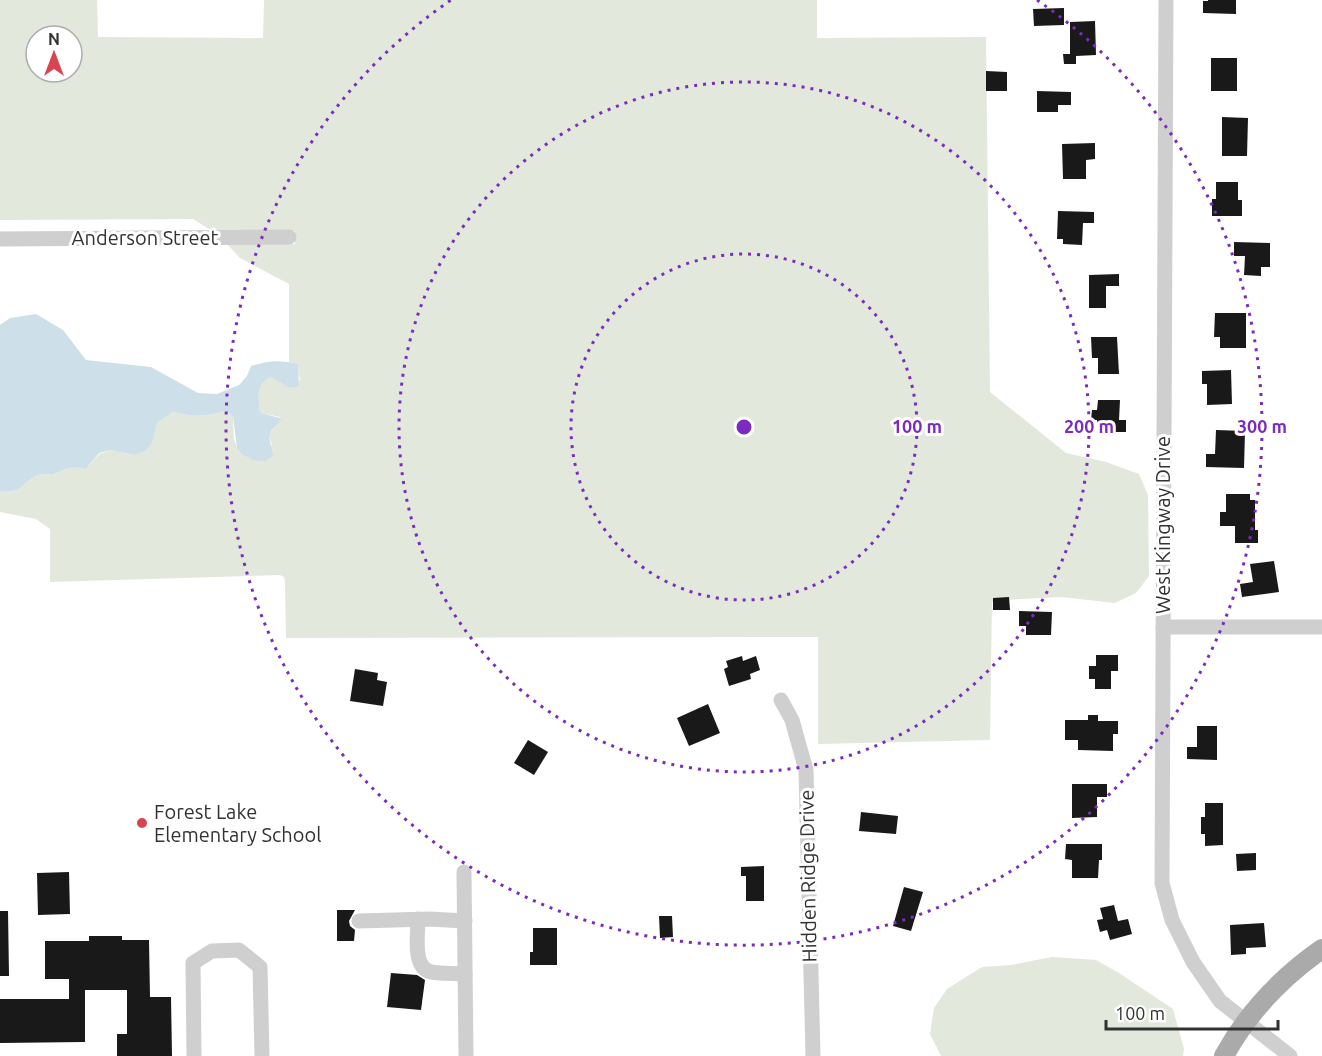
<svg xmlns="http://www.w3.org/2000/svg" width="1322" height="1056" font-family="Ubuntu,sans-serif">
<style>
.green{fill:#e2e8dc;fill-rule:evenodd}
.water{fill:#cddfe9}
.building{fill:#191919}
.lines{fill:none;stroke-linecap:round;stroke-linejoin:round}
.minor{stroke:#cfcfcf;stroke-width:15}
.major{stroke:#aaa;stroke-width:20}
.ring{fill:none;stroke:#7b2cbf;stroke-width:3;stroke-dasharray:3 6}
.poi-dot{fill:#d94452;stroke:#fff;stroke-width:2}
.labels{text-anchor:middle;stroke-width:6;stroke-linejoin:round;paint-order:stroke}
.street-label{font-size:20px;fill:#323232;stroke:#fff}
.poi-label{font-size:20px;fill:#323232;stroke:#fff;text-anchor:start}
.centre{fill:#7b2cbf;stroke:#fff;stroke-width:3}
.ring-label{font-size:18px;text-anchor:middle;font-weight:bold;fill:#7b2cbf;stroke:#fff;stroke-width:6;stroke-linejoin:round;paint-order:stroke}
</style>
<rect width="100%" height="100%" fill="#fff"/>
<!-- green -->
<g class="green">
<path d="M 0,0 L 97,0 L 98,37 L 263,38 L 264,0 L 817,0 L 817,38 L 986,37 L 990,392 L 1066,453 L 1106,462 L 1139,474 L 1148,495 L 1149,576 L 1136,593 L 1115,603 L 1061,597 L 1004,600 L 992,602 L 990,740 L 818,744 L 818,637 L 286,638 L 285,581 L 284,577 L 280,575 L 50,582 L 50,529 L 36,519 L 0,512 L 0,491 C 19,494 20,486 34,477 C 39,473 47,475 53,474 C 68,469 68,466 86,469 L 99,454 L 110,450 L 134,455 L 157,423 L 173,412 C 191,417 207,417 226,411 L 233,416 C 234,438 231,448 252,460 L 272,445 L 269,436 C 272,429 278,425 280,417 L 261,413 C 257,405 260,412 259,403 C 258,390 259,385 270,377 L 278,379 L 283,385 L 300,380 L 298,371 L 299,364 L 289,362 L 289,284 L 240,258 L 227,244 L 295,244 L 295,231 L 212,231 L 193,219 L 0,220 ZM 36,36 L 72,36 L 72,72 L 36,72 Z"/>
<polygon points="1052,957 1096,960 1119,973 1173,1009 1184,1049 1183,1056 941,1056 930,1034 934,1008 947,989 982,967 1011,965"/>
</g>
<!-- water -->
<path class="water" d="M 36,314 L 63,330 L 86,360 L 151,367 L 198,393 L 217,394 L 239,385 L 247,376 L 251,366 C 271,360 279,360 299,364 C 297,372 300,379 298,387 C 284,390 282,381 270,377 C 259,385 258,390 259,403 C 260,412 257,405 261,413 L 280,418 L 281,420 L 272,430 L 269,436 L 273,456 L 265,461 L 252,460 L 242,454 L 237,448 L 233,416 L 226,411 C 206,417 192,417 173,412 L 157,423 L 152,443 L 145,451 L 134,455 L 110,450 L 99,453 L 86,469 C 68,466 68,469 53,474 C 47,475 39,473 34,477 C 20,486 19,494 0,491 L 0,325 L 10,318 Z"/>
<!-- building -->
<g class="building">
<polygon points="1208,0 1236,0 1236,14 1203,13 1203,1 1208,1"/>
<polygon points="1064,8 1064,25 1034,26 1033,9"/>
<polygon points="1095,21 1096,55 1076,56 1076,64 1064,64 1063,54 1070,54 1070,22"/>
<rect x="1211" y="58" width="26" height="33"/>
<polygon points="986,71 1007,72 1007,91 986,91"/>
<polygon points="1037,91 1071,92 1071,105 1058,105 1058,112 1037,112"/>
<polygon points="1222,117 1248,118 1247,156 1222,156"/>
<polygon points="1095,143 1095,159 1086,160 1086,179 1063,179 1062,144"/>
<polygon points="1216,182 1238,182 1238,200 1242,200 1242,216 1212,216 1212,199 1216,199"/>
<polygon points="1058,211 1094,212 1094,223 1083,223 1082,245 1063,244 1063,239 1057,239"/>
<polygon points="1234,242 1270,243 1270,267 1261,267 1261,276 1244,275 1245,256 1234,256"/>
<polygon points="1119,274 1119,286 1106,286 1106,308 1089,308 1089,275"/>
<polygon points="1215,313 1246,313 1246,348 1220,348 1220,337 1214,337"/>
<polygon points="1091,337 1117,337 1119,374 1098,374 1098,358 1092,358"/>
<polygon points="1231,370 1232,404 1207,405 1207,384 1202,384 1202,371"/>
<polygon points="1098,400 1120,400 1119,420 1126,420 1126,432 1097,432 1097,420 1091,420 1092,410 1097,410"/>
<polygon points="1216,430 1245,431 1244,468 1206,467 1206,454 1215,454"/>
<polygon points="1226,494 1250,494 1250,500 1255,500 1255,530 1258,530 1258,543 1235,543 1235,526 1220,526 1220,512 1226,512"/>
<polygon points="1274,561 1279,592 1242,597 1240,584 1253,582 1250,564"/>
<polygon points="1009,597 1010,610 993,610 993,598"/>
<polygon points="1019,611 1052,612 1051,635 1026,635 1026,626 1019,626"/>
<polygon points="1096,655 1118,655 1118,671 1111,671 1111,689 1095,689 1095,679 1089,679 1089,666 1096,666"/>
<polygon points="742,656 743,661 756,656 760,670 750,674 751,679 729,686 724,669 728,667 726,661"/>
<polygon points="355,669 378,673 377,680 387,682 383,706 350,701"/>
<polygon points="708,704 720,733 689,746 677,718"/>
<polygon points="1088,715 1098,715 1098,721 1118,721 1118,734 1113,734 1113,751 1078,750 1078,740 1065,740 1065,720 1088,720"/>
<polygon points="1197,726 1217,726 1217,760 1187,759 1187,747 1197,747"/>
<polygon points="528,740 548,752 534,775 514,763"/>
<polygon points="1072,784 1107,784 1107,797 1097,797 1097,817 1072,818"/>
<polygon points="1205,803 1223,803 1223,845 1205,846 1205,834 1201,834 1201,817 1205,817"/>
<polygon points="861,812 898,816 896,834 859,831"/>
<polygon points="1066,844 1102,844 1102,860 1099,860 1098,878 1072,878 1072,860 1065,859"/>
<polygon points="1256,853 1256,870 1237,871 1236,854"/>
<polygon points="764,866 764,901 746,901 746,876 741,876 741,867"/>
<polygon points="69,872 70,914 38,915 37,873"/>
<polygon points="904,887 923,892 911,931 893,926"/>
<polygon points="1114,905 1118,921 1128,919 1132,934 1110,940 1107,930 1100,932 1097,920 1103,919 1100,908"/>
<polygon points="337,910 355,910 349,921 350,926 355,930 354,941 337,941"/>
<polygon points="0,911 8,911 9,976 0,976"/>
<polygon points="659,916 672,916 673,937 660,938"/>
<polygon points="1264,923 1266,947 1246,948 1246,954 1231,955 1230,925"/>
<polygon points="533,928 557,928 557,965 530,965 530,952 533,952"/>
<polygon points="89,936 122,936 122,940 149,940 150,997 171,997 172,1056 117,1056 117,1034 127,1034 127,990 85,990 85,1042 0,1043 0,999 69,999 69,979 45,979 45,941 89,941"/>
<polygon points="391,973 417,975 425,980 421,1010 387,1007"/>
</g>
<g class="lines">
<!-- minor -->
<g class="minor">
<polyline points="1166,0 1162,883 1172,920 1193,962 1220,1001 1290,1056"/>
<polyline points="0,239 289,237"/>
<polyline points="1163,627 1322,627"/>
<polyline points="781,700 792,720 806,770 813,1056"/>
<polyline points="464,872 466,1056"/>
<path d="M 418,919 C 418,934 412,968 431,972 C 442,974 454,973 465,974"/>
<polyline points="359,921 430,919 465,921"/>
<polyline points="194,1056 193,963 212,951 239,950 260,967 262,1056"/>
</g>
<!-- major -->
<path class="major" d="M 1224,1056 C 1247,1014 1282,977 1322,949"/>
</g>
<!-- distance rings -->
<g class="ring">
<circle cx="744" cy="427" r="173"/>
<circle cx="744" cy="427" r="345"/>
<path d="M1037 0A518 518 0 1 1 451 0"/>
</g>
<!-- markers -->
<circle class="poi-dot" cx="142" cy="823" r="6"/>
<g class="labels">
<!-- street labels -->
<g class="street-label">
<text x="145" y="245">Anderson Street</text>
<text transform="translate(1163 525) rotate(-90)" y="7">West Kingway Drive</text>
<text transform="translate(808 876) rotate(-91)" y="7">Hidden Ridge Drive</text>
</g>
<!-- poi labels -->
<g class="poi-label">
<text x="154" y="819">Forest Lake<tspan x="154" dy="23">Elementary School</tspan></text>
</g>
</g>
<circle cx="744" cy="427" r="9" class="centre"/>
<g class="ring-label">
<text x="917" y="433">100 m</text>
<text x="1089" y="433">200 m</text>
<text x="1262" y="433">300 m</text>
</g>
<!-- north arrow -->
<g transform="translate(54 54)"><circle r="28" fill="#ffffff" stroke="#adadad" stroke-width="1.5"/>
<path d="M0-4.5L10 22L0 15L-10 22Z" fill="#d94452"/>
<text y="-9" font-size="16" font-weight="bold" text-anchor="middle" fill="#323232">N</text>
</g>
<!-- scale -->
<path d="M1106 1020v9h172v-9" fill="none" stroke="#323232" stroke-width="3"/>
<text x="1115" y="1020" font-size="18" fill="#323232" stroke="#ffffff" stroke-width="4.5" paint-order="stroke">100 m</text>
</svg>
